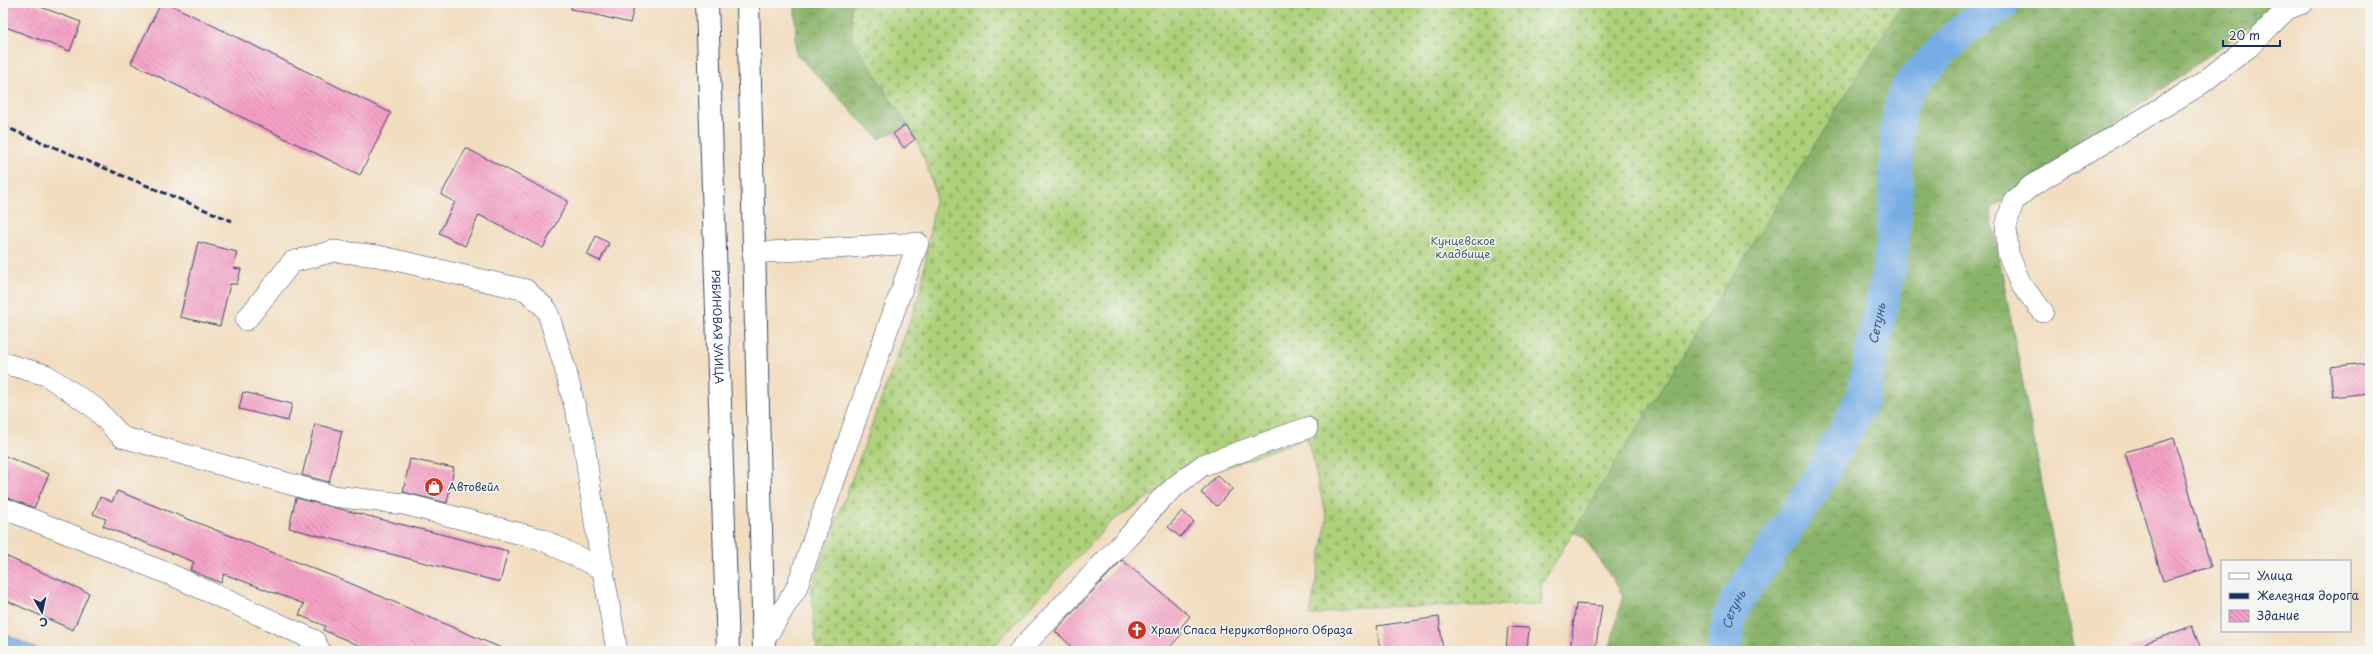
<svg xmlns="http://www.w3.org/2000/svg" width="2373" height="654" font-family="'Playpen Sans',sans-serif">
<style>
.forest{fill:url(#forest-crowns);stroke:#527164}
.cemetery{fill:url(#cemetery-stones);stroke:#64806c}
.water{fill:#76ade5;stroke:#486ea2}
.lines{fill:none;stroke-linecap:round;stroke-linejoin:round}
.river{stroke:#76ade5;stroke-width:34}
.building{fill:url(#building-back-hatch)}
.minor-casing{stroke:#3b496d;stroke-width:22}
.major-casing{stroke:#3b496d;stroke-width:24}
.minor{stroke:#fff;stroke-width:21}
.major{stroke:#fff;stroke-width:22}
.rail{stroke:#1b2f5e;stroke-width:3;stroke-dasharray:6 3;stroke-linecap:butt}
.labels{text-anchor:middle;stroke-width:3;stroke-linejoin:round;paint-order:stroke}
.park-label{font-size:11px;fill:#405865;stroke:#f6f6f2}
.street-label{font-size:11px;fill:#1b2f5e;stroke:#f6f6f2}
.poi-label{font-size:11px;fill:#1b2f5e;stroke:#f6f6f2;text-anchor:start}
.water-label{font-size:12px;font-style:italic;fill:#365586;stroke:#f6f6f2}
</style>
<defs>
<pattern id="forest-crowns" width="20" height="18" patternUnits="userSpaceOnUse"><rect width="20" height="18" fill="#8ab36a"/><path d="M2 6a3 3 0 1 1 6 0M12 15a3 3 0 1 1 6 0" fill="none" stroke="#70925a"/></pattern>
<pattern id="cemetery-stones" width="16" height="16" patternUnits="userSpaceOnUse"><rect width="16" height="16" fill="#add17a"/><path d="M2 7V4a2 2 0 0 1 4 0v3zM10 15v-3a2 2 0 0 1 4 0v3z" fill="#94b46c"/></pattern>
<pattern id="building-back-hatch" width="6" height="6" patternUnits="userSpaceOnUse"><rect width="6" height="6" fill="#f5a1c5"/><path d="M-1 5l2 2M0 0l6 6M5-1l2 2" fill="none" stroke="#c684a3"/></pattern>
</defs>
<rect width="100%" height="100%" fill="#f6f6f2"/>
<filter id="ink" filterUnits="userSpaceOnUse"><feTurbulence type="fractalNoise" baseFrequency=".025" numOctaves="2"/><feDisplacementMap in="SourceGraphic" scale="8" xChannelSelector="R" yChannelSelector="G"/><feConvolveMatrix kernelMatrix="1 2 1 2 8 2 1 2 1" color-interpolation-filters="sRGB"/></filter>
<filter id="wash" filterUnits="userSpaceOnUse"><feTurbulence type="fractalNoise" baseFrequency=".012" numOctaves="4" result="noise"/><feDisplacementMap in="SourceGraphic" scale="16" xChannelSelector="R" yChannelSelector="G"/><feGaussianBlur stdDeviation="0.9" result="paint"/><feColorMatrix in="noise" values="0 0 0 0 0 0 0 0 0 0 0 0 0 0 0 0 0 1.4 0 .05"/><feComposite in="paint" operator="in"/></filter>
<g filter="url(#wash)">
<rect width="100%" height="100%" fill="#f2ddbf"/>
<!-- forest -->
<polygon class="forest" points="795,3 2283,3 1990,210 2074,651 1609,651 1623,595 1583,536 1566,530 1333,523 1310,432 928,294 947,158 914,122 879,139 796,54"/>
<!-- cemetery -->
<polygon class="cemetery" points="851,3 1903,3 1606,478 1541,585 1542,605 1353,607 1310,616 1327,519 1307,437 1153,494 1111,522 989,651 817,651 811,590 916,305 921,289 936,193 919,144 852,38"/>
<!-- water -->
<polygon class="water" points="3,633 42,651 3,651"/>
<g class="lines">
<!-- river -->
<path class="river" id="s1" d="M 1723,651 L 1730,615 L 1738,599 L 1813,489 L 1851,421 L 1863,395 L 1890,263 L 1895,209 L 1897,126 L 1901,104 L 1909,86 L 1942,50 L 1964,29 L 2003,3"/>
</g>
<g id="blocks">
<!-- building -->
<g class="building">
<polygon points="3,3 30,3 81,22 70,51 3,26"/>
<polygon points="161,3 167,3 391,113 360,175 131,63"/>
<polygon points="571,3 635,3 630,23 571,9"/>
<polygon points="905,125 915,139 904,148 893,134"/>
<polygon points="466,148 568,201 543,248 479,215 465,246 439,233 455,202 441,195"/>
<polygon points="596,236 609,243 600,261 587,255"/>
<polygon points="198,242 237,252 233,268 241,269 237,284 230,284 220,326 180,317"/>
<polygon points="2366,363 2369,393 2333,397 2330,367"/>
<polygon points="243,392 292,404 288,421 239,409"/>
<polygon points="315,424 342,431 329,482 302,475"/>
<polygon points="2174,438 2211,567 2163,581 2125,452"/>
<polygon points="3,455 49,474 34,508 3,496"/>
<polygon points="410,459 454,468 447,503 403,492"/>
<polygon points="1217,475 1232,489 1217,506 1201,493"/>
<polygon points="117,491 345,581 508,651 372,651 323,630 325,626 299,615 304,604 224,574 221,583 190,570 194,562 103,526 106,519 93,514 100,497 112,502"/>
<polygon points="296,498 508,551 500,582 289,528"/>
<polygon points="1182,511 1194,522 1180,537 1168,527"/>
<polygon points="3,555 89,593 73,630 3,599"/>
<polygon points="1122,560 1190,616 1178,631 1182,634 1166,651 1076,651 1055,631"/>
<polygon points="1576,604 1602,606 1595,651 1570,651"/>
<polygon points="1439,617 1443,651 1380,651 1377,626"/>
<polygon points="2192,626 2202,651 2130,651 2129,649"/>
<polygon points="1508,627 1529,628 1527,651 1506,651"/>
</g>
</g>
</g>
<g filter="url(#ink)">
<use href="#blocks" fill-opacity="0" stroke="#3b496d" stroke-width="1"/>
<g class="lines">
<!-- minor casing -->
<g class="minor-casing">
<g id="minor">
<polyline points="753,253 918,243 796,589 764,640"/>
<polyline points="2043,312 2020,283 2008,253 2006,226 2013,202 2031,186 2198,86 2249,47 2287,9 2303,3"/>
<polyline points="246,320 292,262 334,251 378,256 526,290 547,310 565,368 584,443 596,530 617,651"/>
<polyline points="3,363 46,375 95,408 122,437 333,496 404,504 541,539 604,570"/>
<polyline points="3,508 174,576 314,640 320,651"/>
<polyline points="1019,651 1129,536 1160,500 1178,484 1203,465 1307,428"/>
</g>
</g>
<!-- major casing -->
<g class="major-casing">
<g id="major">
<path id="s2" d="M 707,3 L 728,651"/>
<polyline points="748,3 764,651"/>
</g>
</g>
<!-- minor -->
<use href="#minor" class="minor"/>
<!-- major -->
<use href="#major" class="major"/>
<!-- rail -->
<polyline class="rail" points="3,126 232,221"/>
</g>
</g>
<!-- icons -->
<defs>
<g id="shop-disc" transform="scale(1)"><circle r="9.5" fill="#c8321e" stroke="#f6f6f2"/><path d="M-5-2.5h2.3a2.7 3.5 0 0 1 5.4 0H5L5.5 6h-11ZM-1.5-2.5h3a1.5 2.3 0 0 0-3 0Z" fill="#fff"/></g>
<g id="church-disc" transform="scale(1)"><circle r="9.5" fill="#c8321e" stroke="#f6f6f2"/><path d="M-1.2-6h2.4v3.5h3.3v2.4h-3.3V6h-2.4V-.1h-3.3v-2.4h3.3Z" fill="#fff"/></g>
</defs>
<g fill-rule="evenodd">
<use href="#shop-disc" x="434" y="487"/>
<use href="#church-disc" x="1137" y="630"/>
</g>
<g class="labels">
<!-- park labels -->
<g class="park-label">
<text x="1463" y="245">Кунцевское<tspan x="1463" dy="13">кладбище</tspan></text>
</g>
<!-- street labels -->
<g class="street-label">
<text dy="4" stroke="none"><textPath href="#s2" startOffset="324">РЯБИНОВАЯ УЛИЦА</textPath></text>
</g>
<!-- poi labels -->
<g class="poi-label">
<text x="448" y="491">Автовейл</text>
<text x="1151" y="634">Храм Спаса Нерукотворного Образа</text>
</g>
<!-- water labels -->
<g class="water-label">
<text dy="4" stroke="none"><textPath href="#s1" startOffset="367">Сетунь</textPath></text>
<text dy="4" stroke="none"><textPath href="#s1" startOffset="43">Сетунь</textPath></text>
</g>
</g>
<!-- margin -->
<rect width="2373" height="654" fill="none" stroke="#f6f6f2" stroke-width="16"/>
<!-- legend -->
<rect x="2221" y="560" width="130" height="72" fill="#f6f6f2" stroke="#9ea6b7"/>
<rect x="2229" y="573" width="20" height="6" fill="#ffffff" stroke="#9ea6b7"/>
<text x="2257" y="580" font-size="12" fill="#1b2f5e">Улица</text>
<rect x="2229" y="593" width="20" height="6" fill="#1b2f5e" stroke="#9ea6b7"/>
<text x="2257" y="600" font-size="12" fill="#1b2f5e">Железная дорога</text>
<rect x="2229" y="610" width="20" height="12" fill="url(#building-back-hatch)" stroke="#9ea6b7"/>
<text x="2257" y="620" font-size="12" fill="#1b2f5e">Здание</text>
<!-- north arrow -->
<g transform="translate(42 612) rotate(171)" stroke="#f6f6f2" stroke-width="3" paint-order="stroke">
<path d="M0-3L7 15L0 10L-7 15Z" fill="#1b2f5e"/>
<text y="-6" font-size="11" font-weight="bold" text-anchor="middle" fill="#1b2f5e">С</text>
</g>
<!-- scale -->
<path d="M2223 40v6h57v-6" fill="none" stroke="#1b2f5e" stroke-width="2"/>
<text x="2229" y="40" font-size="12" fill="#1b2f5e" stroke="#f6f6f2" stroke-width="3" paint-order="stroke">20 m</text>
</svg>
